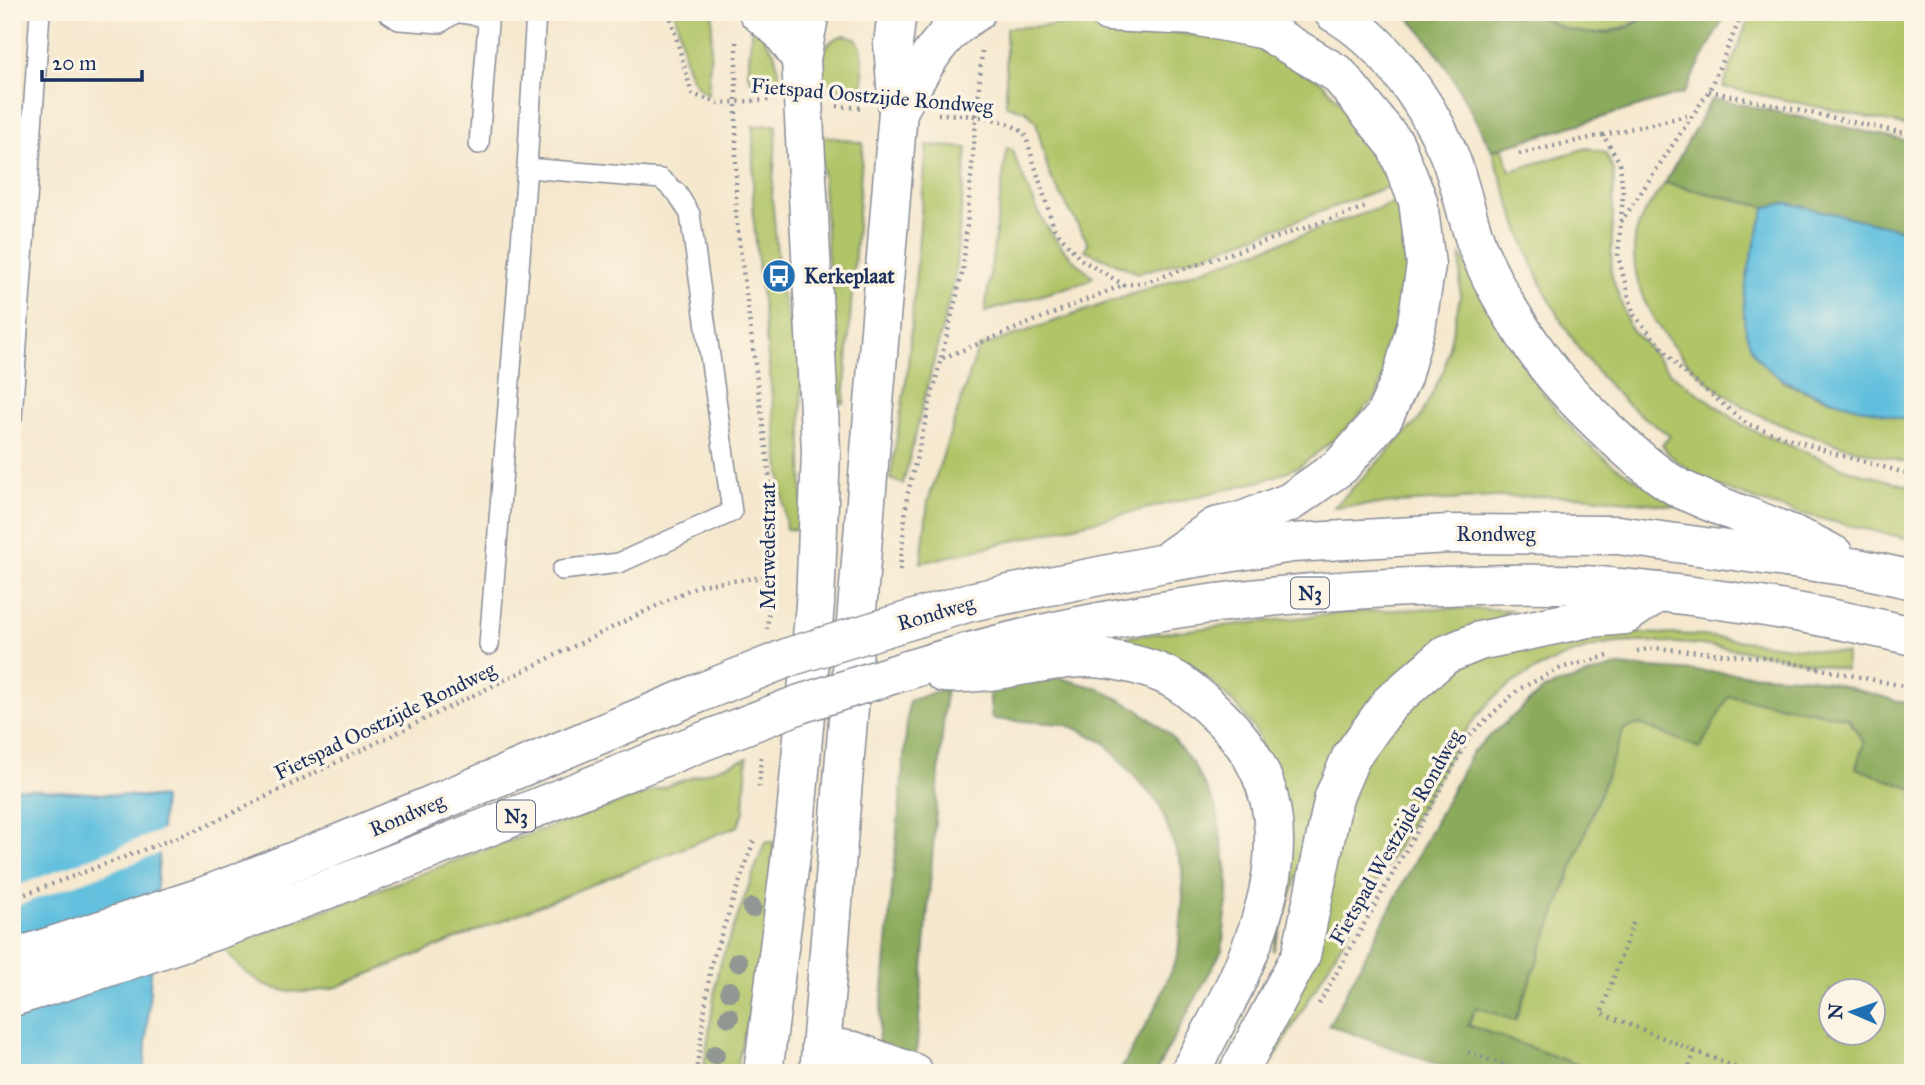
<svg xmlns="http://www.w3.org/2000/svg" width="1925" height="1085" font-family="'IM FELL Great Primer',serif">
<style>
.green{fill:#b1c468;stroke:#667a63;stroke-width:2;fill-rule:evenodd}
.forest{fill:#8caa5c;stroke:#546c5d;stroke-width:2}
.water{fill:#60bfde;stroke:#3e779e;stroke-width:2}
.pier{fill:#f5e8ce}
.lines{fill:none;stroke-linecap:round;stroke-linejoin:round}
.service-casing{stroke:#888c96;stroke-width:22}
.minor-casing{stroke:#888c96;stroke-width:41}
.secondary-casing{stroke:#888c96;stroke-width:41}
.primary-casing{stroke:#888c96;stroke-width:41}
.path{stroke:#888c96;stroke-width:4.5;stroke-dasharray:2 5;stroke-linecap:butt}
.service{stroke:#fff;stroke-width:19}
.minor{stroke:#fff;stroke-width:38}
.secondary{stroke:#fff;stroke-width:38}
.primary{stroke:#fff;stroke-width:38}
.primary-bridge-casing{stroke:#888c96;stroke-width:41;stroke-linecap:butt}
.primary-bridge{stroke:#fff;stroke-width:38}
.tree{fill:#919792}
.labels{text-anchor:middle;stroke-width:7;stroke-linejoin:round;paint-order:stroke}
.shield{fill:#fcf5e5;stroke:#5e6a86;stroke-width:2}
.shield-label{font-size:19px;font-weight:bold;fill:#1b2f5e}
.street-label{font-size:21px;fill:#1b2f5e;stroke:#fcf5e5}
.poi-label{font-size:21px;font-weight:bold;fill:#1b2f5e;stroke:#fcf5e5;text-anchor:start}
</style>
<rect width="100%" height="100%" fill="#fcf5e5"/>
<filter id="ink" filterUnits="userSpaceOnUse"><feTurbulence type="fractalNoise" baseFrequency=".0143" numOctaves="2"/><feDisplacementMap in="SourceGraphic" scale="14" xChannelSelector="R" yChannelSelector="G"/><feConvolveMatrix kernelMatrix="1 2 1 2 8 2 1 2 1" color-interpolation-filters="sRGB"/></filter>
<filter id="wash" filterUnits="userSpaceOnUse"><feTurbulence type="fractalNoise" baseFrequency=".00686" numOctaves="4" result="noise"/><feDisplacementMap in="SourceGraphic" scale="28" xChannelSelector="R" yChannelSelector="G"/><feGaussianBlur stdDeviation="1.57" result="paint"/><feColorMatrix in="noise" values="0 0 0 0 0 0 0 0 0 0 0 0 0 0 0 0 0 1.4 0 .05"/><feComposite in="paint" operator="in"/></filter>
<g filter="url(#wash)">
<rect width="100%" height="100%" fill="#f5e8ce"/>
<!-- green -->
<g class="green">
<path d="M 674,12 L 713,12 L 708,95 C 680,79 685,40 674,12 Z"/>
<path d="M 1538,12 L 1655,12 C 1618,33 1574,47 1538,12 Z"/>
<polygon points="1751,12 1913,12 1913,127 1723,87"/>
<polygon points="752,21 774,52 782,87 752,82 748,74"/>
<polygon points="1097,23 1256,43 1323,83 1373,139 1395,184 1201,256 1138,273 1085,250 1088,243 1049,174 1036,122 1026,111 1006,105 1006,28"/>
<path d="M 845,35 L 856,38 L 862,49 L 864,93 L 817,89 C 820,67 818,40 845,35 Z"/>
<polygon points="777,125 772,196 780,289 801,365 803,530 786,529 753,214 753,126"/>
<polygon points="820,135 863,143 844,403 837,402"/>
<polygon points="927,145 967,148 955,276 903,484 890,479 907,375"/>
<path d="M 1007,148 L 1012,150 C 1033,202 1045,241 1093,276 L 1088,281 L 985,312 Z"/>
<path d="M 1587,148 L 1606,153 L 1614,172 L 1611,273 L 1629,326 L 1669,372 L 1747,428 L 1849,470 L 1913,487 L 1913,540 C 1851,525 1695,498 1662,445 L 1670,436 C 1655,424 1637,414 1623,400 C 1548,326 1524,247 1492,150 L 1503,149 L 1510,171 Z"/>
<path d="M 1665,183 L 1766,207 L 1747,277 L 1783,382 L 1815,395 L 1913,422 L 1913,465 C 1867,452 1819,441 1775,422 C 1708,395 1624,317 1635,239 C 1638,217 1653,201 1665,183 Z"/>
<polygon points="1411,197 1416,259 1378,395 1341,434 1300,466 1265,480 921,563 928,501 978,348"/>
<path d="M 1461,255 C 1504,330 1544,418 1618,468 C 1639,482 1661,494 1683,507 L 1580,496 L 1494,497 L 1334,507 L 1419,420 L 1444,370 L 1460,297 Z"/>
<polygon points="1440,608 1511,610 1492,622 1327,782 1273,952 1287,883 1259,736 1238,707 1206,677 1177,660 1130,649 1125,637 1350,612"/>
<path d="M 1581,631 L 1696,635 L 1846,654 L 1846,670 C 1777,656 1688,637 1618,643 C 1582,646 1529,669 1501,692 C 1486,703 1474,722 1462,735 L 1266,1073 L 1255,1073 L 1350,787 L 1385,723 L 1449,672 L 1493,649 Z"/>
<path d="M 1728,696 L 1848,718 L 1864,743 L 1856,768 L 1913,789 L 1913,1073 L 1601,1073 L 1468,1026 L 1476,1006 L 1515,1021 L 1623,729 L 1640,724 L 1700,748 ZM 1830,990 L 1872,990 L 1872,1032 L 1830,1032 Z"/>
<path d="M 747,758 L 744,812 L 738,826 L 337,987 C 287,1000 254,989 224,948 L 478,852 Z"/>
<polygon points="765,842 774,842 763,962 735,1073 703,1073 718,970"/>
</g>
<!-- forest -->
<g class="forest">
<path d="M 1403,12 L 1538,12 C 1560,34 1598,38 1626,28 C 1636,25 1645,16 1655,13 C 1672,7 1707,12 1727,12 L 1684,93 L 1492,150 C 1464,101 1444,51 1403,12 Z"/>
<polygon points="1711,100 1722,100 1913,142 1913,232 1787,203 1766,207 1665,183"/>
<polygon points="1616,666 1813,678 1913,705 1913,789 1856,768 1864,743 1848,718 1729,696 1700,748 1640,724 1624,729 1515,1021 1476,1007 1468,1025 1601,1073 1461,1073 1329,1025 1472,752 1544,689"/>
<polygon points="987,675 1050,675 1100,689 1139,710 1169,734 1193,764 1216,807 1229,885 1222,950 1155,1073 1119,1073 1156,1007 1178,955 1183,898 1182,867 1159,804 1105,743 1080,730 1063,724 992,719"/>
<polygon points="946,688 916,1056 878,1044 909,701"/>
</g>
<!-- water -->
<g class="water">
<path d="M 1787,203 L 1913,232 L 1913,422 C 1766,381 1708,379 1766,207 Z"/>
<polygon points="12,788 163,798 144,1073 12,1073"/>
</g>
<!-- pier -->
<polygon class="pier" points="162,830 161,853 12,908 12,888"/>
</g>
<g filter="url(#ink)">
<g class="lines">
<!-- service casing -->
<g class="service-casing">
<g id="service">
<polyline points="387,12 399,20 440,23 455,13"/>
<polyline points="454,12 481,16 488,23 479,144"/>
<polyline points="536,12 527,168 661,179 677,193 690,214 732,512 619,563 562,570"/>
<polyline points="12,417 40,12"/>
<polyline points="489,645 527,168"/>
</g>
</g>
<!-- minor casing -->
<g class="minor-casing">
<g id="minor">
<polyline points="758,12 781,31 801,59"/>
<polyline points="821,1046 854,1051 914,1073"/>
</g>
</g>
<!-- secondary casing -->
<g class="secondary-casing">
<g id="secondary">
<polyline points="763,1073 796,815 815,604 821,451 801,59 810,12"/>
<polyline points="819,1073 898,111 893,44 897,12"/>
</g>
</g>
<!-- primary casing -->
<g class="primary-casing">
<g id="primary">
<polyline points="1108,12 1195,16 1265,30 1338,74 1395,144 1418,201 1426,265 1417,322 1402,377 1384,417 1341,466 1290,502 1242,521 1215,527 1172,557"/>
<path d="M 1333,12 C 1382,39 1425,99 1447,150 C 1461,182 1466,218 1479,251 C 1496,292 1520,330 1546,365 C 1572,399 1646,472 1683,490 C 1733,514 1786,528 1834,555"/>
<path d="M 898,111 C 920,73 937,34 976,12"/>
<polyline points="970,602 1164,563 1292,543 1449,534 1618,535 1858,568 1913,580"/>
<path d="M 904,671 C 1080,616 1261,590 1446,586 C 1497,584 1548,582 1599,586 C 1705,595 1809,612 1913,636"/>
<path d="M 944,673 C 1002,677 1061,649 1118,661 C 1169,671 1185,683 1222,719 C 1329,823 1247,967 1189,1073"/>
<polyline points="12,959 202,897 333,846 697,694"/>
<path d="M 12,997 C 245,928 469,834 694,745"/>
<polyline points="1238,1073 1301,955 1334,797 1351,757 1390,703 1445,655 1479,641 1589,618 1625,615 1659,592"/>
</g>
</g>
<!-- path -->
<g class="path">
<polyline points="669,12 692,94 718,103 769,100"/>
<polyline points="736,42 736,217 769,472 772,576 767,629"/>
<polyline points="1709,91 1913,135"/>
<polyline points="837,106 863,108"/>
<path d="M 938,114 C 966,115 1003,115 1025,134 L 1054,228 L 1080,259 L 1124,285 L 1146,282 L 1366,207"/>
<polyline points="1603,135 1691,115"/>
<polyline points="1519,154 1603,135 1620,163 1623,194 1618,256 1634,315 1680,369 1747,424 1832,453 1913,475"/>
<polyline points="1621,222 1709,91 1743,12"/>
<polyline points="943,358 1123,285"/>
<polyline points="900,570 907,496 963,270 982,51"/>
<polyline points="1637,651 1655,648 1768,658 1913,688"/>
<polyline points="759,787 761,757"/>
<polyline points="12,899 202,828 699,585 772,576"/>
<polyline points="1633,923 1601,1013 1750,1073"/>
<polyline points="1319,1004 1472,733 1519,689 1561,668 1608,656"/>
<polyline points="1468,1052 1527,1073"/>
<polyline points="696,1073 711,964 754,840"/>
<polyline points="1687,1073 1695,1050"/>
</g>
<!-- service -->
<use href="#service" class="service"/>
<!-- minor -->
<use href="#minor" class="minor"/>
<!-- secondary -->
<use href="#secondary" class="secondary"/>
<!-- primary -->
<use href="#primary" class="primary"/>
<!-- primary-bridge casing -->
<g class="primary-bridge-casing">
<g id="primary-bridge">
<polyline points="697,694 792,656 970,602"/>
<polyline points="694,745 800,704 904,671"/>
</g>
</g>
<!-- primary-bridge -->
<use href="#primary-bridge" class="primary-bridge"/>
</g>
<!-- trees -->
<g class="tree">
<circle cx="752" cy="908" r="10"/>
<circle cx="738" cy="962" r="10"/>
<circle cx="730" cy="991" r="10"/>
<circle cx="729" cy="1017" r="10"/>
<circle cx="715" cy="1055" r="10"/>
</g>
</g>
<!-- icons -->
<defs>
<g id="bus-disc" transform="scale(1.75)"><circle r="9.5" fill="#1f6fb2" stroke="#fcf5e5"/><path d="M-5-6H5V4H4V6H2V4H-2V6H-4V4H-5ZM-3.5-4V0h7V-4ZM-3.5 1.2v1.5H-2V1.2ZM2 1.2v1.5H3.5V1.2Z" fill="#fff"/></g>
</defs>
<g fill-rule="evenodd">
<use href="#bus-disc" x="779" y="276"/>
</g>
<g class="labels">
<!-- shield labels -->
<g class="shield">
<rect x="1291" y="577.5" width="38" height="31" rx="5"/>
<rect x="497" y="800.5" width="38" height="31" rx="5"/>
</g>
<g class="shield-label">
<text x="1310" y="600">N3</text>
<text x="516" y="823">N3</text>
</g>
<!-- street labels -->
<g class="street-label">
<text transform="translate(872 96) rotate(5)" y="7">Fietspad Oostzijde Rondweg</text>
<text x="1496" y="541">Rondweg</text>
<text transform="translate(768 546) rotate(-90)" y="7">Merwedestraat</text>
<text transform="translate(936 613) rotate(-16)" y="7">Rondweg</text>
<text transform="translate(385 721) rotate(-26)" y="7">Fietspad Oostzijde Rondweg</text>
<text transform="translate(407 815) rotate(-23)" y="7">Rondweg</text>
<text transform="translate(1396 837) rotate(-60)" y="7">Fietspad Westzijde Rondweg</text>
</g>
<!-- poi labels -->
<g class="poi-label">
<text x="804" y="283">Kerkeplaat</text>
</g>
</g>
<!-- margin -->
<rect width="1925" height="1085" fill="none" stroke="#fcf5e5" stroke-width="42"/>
<!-- north arrow -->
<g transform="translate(1852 1012) rotate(272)"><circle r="33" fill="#fcf5e5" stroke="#a2a6af" stroke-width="2"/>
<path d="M0-5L12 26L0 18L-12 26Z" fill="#1f6fb2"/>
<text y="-10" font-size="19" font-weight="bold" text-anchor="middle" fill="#1b2f5e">N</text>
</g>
<!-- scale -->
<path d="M42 70v10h100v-10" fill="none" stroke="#1b2f5e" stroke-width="3.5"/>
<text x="52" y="70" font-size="21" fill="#1b2f5e" stroke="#fcf5e5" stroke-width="5" paint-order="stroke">20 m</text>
</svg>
